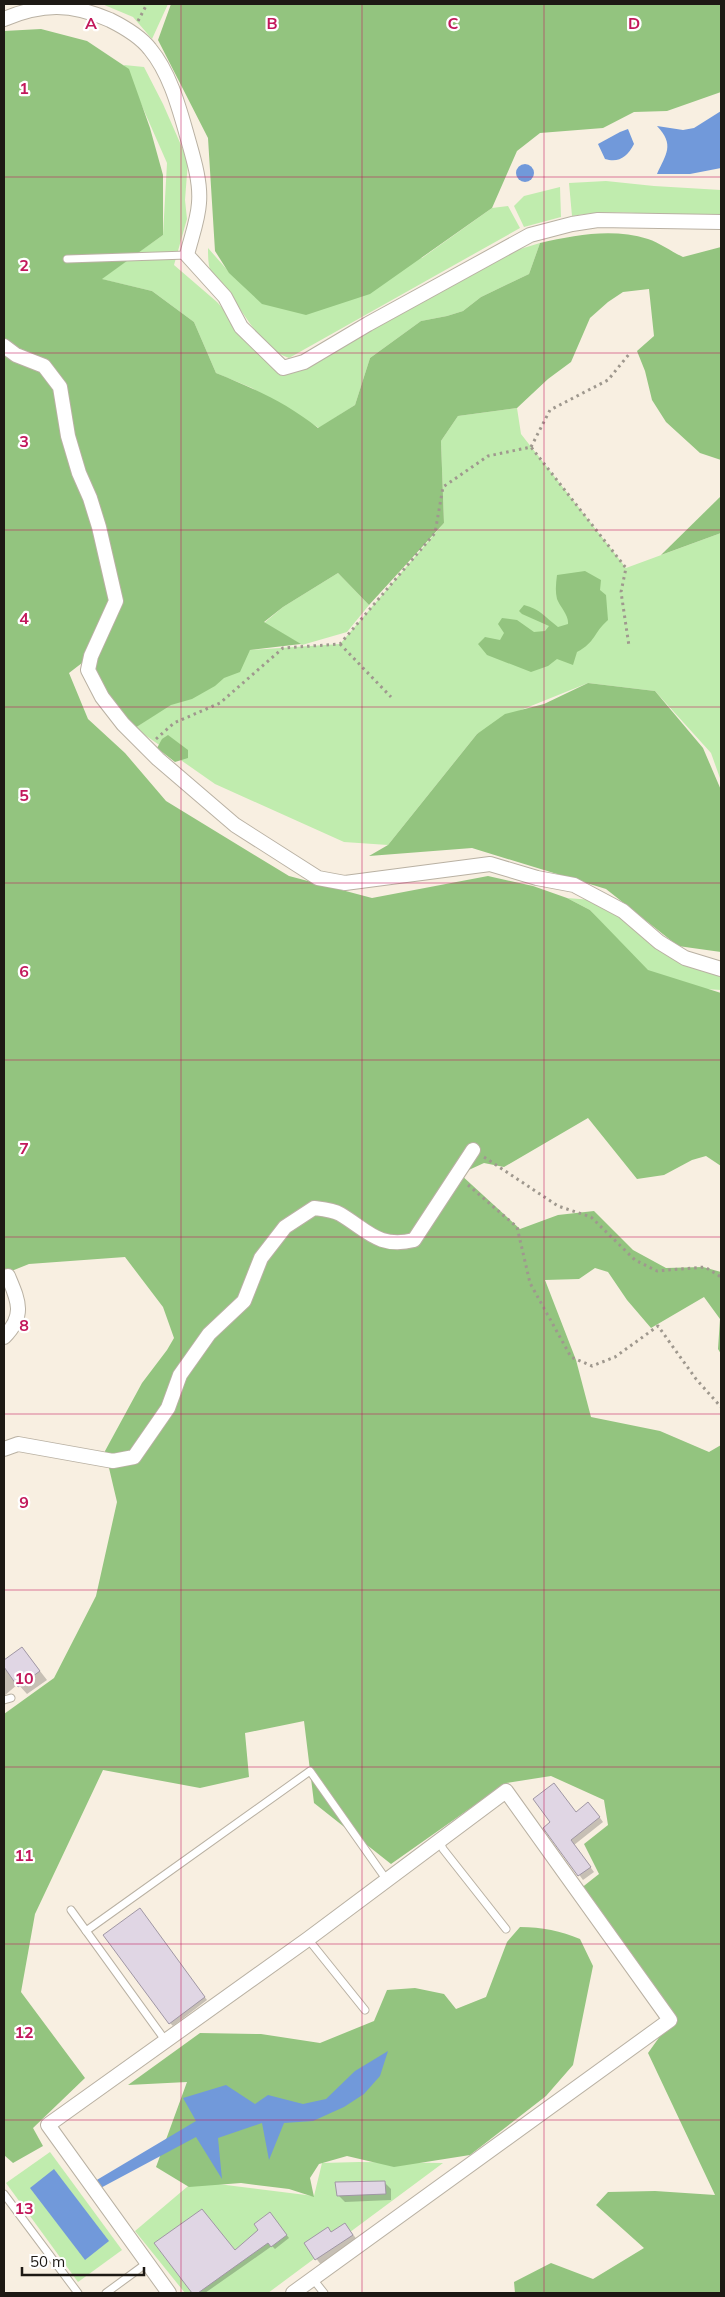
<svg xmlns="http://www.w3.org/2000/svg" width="725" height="2297" font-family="Mulish,sans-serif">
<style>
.green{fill:#c0ecae}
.forest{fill:#93c47f}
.water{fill:#7199da}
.shadow{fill:#0003}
.building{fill:#e0d6e4;stroke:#a097a4}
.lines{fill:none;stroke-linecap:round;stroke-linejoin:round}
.lane-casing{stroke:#b9b1a3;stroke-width:9}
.street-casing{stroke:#b9b1a3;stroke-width:16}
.path{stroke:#9f988e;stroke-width:3;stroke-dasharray:2.5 4;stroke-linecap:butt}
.lane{stroke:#fff;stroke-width:7}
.street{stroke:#fff;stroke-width:14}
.grid{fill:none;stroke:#c2185b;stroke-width:1;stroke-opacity:0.55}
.grid-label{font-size:16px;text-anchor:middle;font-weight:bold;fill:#c2185b;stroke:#fff;stroke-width:4.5;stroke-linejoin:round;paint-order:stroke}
</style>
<rect width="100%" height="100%" fill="#f8efe1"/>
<!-- green -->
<g class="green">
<polygon points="102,4 168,4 152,39 133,17"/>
<polygon points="124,65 144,67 163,104 188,161 185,200 187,219 174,265 217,302 282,376 383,315 517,250 540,243 529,274 481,297 463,311 447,316 421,321 370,358 355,405 319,428 252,388 216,373 194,322 152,291 101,279 163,235 167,163"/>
<path d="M 606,181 L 654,186 L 721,190 L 721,221 C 673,216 621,208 572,216 L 569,183 Z"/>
<polygon points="560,187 561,217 524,227 514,206 524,196"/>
<path d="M 508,206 L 520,228 L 289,358 C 262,348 251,323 234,301 C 228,292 216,285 212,275 C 208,267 208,257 208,248 L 230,273 L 422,258 L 492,208 Z"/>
<polygon points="517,408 521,434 626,568 721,533 721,781 711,753 655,691 588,683 521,710 477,734 388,845 344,842 215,784 135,728 250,650 340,644 444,523 441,441 458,416"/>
<polygon points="338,573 369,605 347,632 302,645 264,623 283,607"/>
<polygon points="567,898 605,901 668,947 721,966 721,990 705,989 646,971 590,910"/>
<polygon points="50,2152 122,2250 78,2282 6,2183"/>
<polygon points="359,2162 443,2163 268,2293 185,2293 135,2231 194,2181 314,2196 322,2163"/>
</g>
<!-- forest -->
<g class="forest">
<polygon points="171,4 721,4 721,92 667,111 634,112 603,128 540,133 517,151 492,208 370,294 306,315 262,304 229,273 215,251 208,138 158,40"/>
<path d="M 41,29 L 87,41 L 129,69 L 150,128 L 163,175 L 163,235 L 102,279 L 152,291 L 194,322 L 216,373 C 255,389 285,402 318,428 L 355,405 L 370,358 L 421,321 L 447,316 L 463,311 L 481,297 L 529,274 L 540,243 C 576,235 612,228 648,239 C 660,243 672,252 683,257 L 721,247 L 721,460 L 700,453 L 666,422 L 652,400 L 645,371 L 637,351 L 654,336 L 649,289 L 623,292 L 608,302 L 590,318 L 571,362 L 548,379 L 517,408 L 458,416 L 441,441 L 444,523 L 369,605 L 338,573 L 283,607 L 264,622 L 301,644 L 250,650 L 240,672 L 224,678 L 215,686 L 192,699 L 171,705 L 135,728 L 101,686 L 91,656 L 69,673 L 88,719 L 125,753 L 166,801 L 289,876 L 372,898 L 488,876 L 533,886 L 567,898 L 590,910 L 648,970 L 721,993 L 721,1166 L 706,1156 L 692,1160 L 664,1175 L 637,1179 L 588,1118 L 504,1167 L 484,1163 L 460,1174 L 520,1229 L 558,1215 L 594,1211 L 633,1250 L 666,1268 L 703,1267 L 721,1272 L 721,1354 L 718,1349 L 720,1319 L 704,1297 L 651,1328 L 627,1300 L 608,1272 L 595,1268 L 579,1279 L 545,1280 L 576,1360 L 591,1417 L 660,1431 L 709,1452 L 721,1445 L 721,2293 L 515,2293 L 514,2282 L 551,2263 L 593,2279 L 644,2248 L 596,2205 L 608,2192 L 655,2191 L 715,2195 L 648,2053 L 673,2018 L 580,1889 L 599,1874 L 584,1844 L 608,1825 L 604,1800 L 551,1776 L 506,1783 L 391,1864 L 314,1803 L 304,1721 L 245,1733 L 249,1777 L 200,1788 L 103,1770 L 35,1914 L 21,1992 L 85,2078 L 33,2128 L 43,2146 L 13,2163 L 4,2155 L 4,1714 L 54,1678 L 96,1596 L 117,1502 L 105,1451 L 142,1383 L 167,1350 L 174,1338 L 163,1307 L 125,1257 L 29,1264 L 4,1274 L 4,31 Z"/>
<polygon points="721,496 721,533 661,555"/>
<path d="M 585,571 L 601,580 L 600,590 L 606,595 L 608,620 C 593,633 596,642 577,652 L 573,665 L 557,659 L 548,666 L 531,672 L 487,655 L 478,644 L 485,637 L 500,640 L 504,633 L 498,624 L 502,618 L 517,620 L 534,632 L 545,631 L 549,626 L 522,614 L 519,611 L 524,605 C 540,609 545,617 558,627 L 568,624 C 569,615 560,607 557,599 C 555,591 556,583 557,575 Z"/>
<polygon points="588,683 655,691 703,748 721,790 721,952 678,946 606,889 472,848 369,856 388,845 477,734 505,714 544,704"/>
<polygon points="168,735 188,750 188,758 175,762 157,748 162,739"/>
<path d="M 520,1927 C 542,1927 561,1931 580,1939 L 593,1966 L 573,2065 L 546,2096 L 470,2155 L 394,2167 L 347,2156 L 319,2164 L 310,2178 L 314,2197 L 289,2189 L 241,2183 L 189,2187 L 156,2167 L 187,2082 L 128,2085 L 200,2033 L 261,2034 L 320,2043 L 374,2021 L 387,1990 L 415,1988 L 444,1994 L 456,2009 L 486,1997 L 507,1942 Z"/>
</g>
<!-- water -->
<g class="water">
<path d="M 721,111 L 721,168 L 690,174 L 657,174 C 666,154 675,145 657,126 L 683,130 L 694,128 Z"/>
<path d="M 628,129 L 634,144 C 627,157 619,163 605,159 L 598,144 L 620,132 Z"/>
<circle cx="525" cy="173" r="9"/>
<polygon points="388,2051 380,2076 364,2094 344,2107 313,2121 284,2123 269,2160 262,2123 218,2138 222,2179 196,2137 95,2191 90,2184 196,2121 183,2098 226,2085 255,2104 268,2095 303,2104 326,2099 355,2071"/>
<polygon points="54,2169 109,2241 85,2260 30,2188"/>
</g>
<!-- shadow -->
<g class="shadow">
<polygon points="22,1648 47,1680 27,1694 18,1684 4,1696 4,1662"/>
<polygon points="593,1808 603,1822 574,1845 594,1872 583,1880 545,1828 576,1813"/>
<polygon points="142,1913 207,2000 173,2026 170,2023"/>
<polygon points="385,2183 391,2189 391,2200 345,2202 338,2195"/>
<polygon points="273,2216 289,2238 275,2249 272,2246 205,2293 193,2293 156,2243 235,2251"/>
<polygon points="345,2224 358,2241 322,2266 305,2244 328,2229 332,2233"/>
</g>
<!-- building -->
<g class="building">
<polygon points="22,1647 40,1671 18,1687 4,1667 4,1660"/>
<polygon points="554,1783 576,1812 588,1802 600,1817 571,1840 591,1867 578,1876 543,1828 550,1822 533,1799"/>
<polygon points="140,1908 205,1997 169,2024 103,1935"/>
<polygon points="385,2181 386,2194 337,2196 335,2182"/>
<polygon points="202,2209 235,2250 258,2230 254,2224 270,2212 287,2235 271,2247 268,2243 198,2293 192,2293 154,2243"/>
<polygon points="345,2223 353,2235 315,2260 304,2243 328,2227 331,2232"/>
</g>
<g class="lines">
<!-- lane casing -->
<g class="lane-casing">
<g id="lane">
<polyline points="67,259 187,255"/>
<polyline points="4,1700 11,1698"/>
<polyline points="439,1840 443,1849 506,1929"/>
<polyline points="71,1910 165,2040"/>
<polyline points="86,1931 310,1771 386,1879"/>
<polyline points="308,1939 365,2010"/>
<polyline points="4,2194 78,2293"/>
<polyline points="313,2279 324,2293"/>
<polyline points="106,2293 147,2263"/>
</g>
</g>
<!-- street casing -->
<g class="street-casing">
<g id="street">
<path d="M 4,19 C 43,3 71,3 110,20 C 124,27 140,36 150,49 C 169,72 178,104 186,132 C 192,154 201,180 199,203 C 198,220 191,238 187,255 L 225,297 L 241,327 L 283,368 L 304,362 L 368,324 L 530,235 L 572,224 L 598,220 L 721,222"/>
<polyline points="4,346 16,355 44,366 60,387 68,436 79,473 90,498 99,527 116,601 91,656 88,670 102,697 123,724 158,759 235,825 318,878 345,883 490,864 537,878 574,885 623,911 659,942 685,958 721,969"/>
<path d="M 4,1337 C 26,1315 18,1300 8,1276"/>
<path d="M 4,1449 L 18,1444 L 113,1461 L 134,1457 L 168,1408 L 180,1375 L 209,1334 L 244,1301 L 261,1258 L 285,1227 L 314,1208 C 322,1209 333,1210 340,1214 C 367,1230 379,1249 414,1240 L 473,1150"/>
<polyline points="169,2293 48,2125 308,1939 506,1791 670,2020 293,2293"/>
</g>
</g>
<!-- path -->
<g class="path">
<polyline points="138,21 147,4"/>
<polyline points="531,447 550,410 608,380 630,353"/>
<polyline points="340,644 391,697"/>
<polyline points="156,739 174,723 220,703 283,648 340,644 435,533 443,487 488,456 531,447 626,568 621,592 629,646"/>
<polyline points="484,1157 558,1206 591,1217 635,1260 657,1271 705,1267 721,1277"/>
<polyline points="468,1185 517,1227 530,1283 571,1357 592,1366 615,1357 658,1326 696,1379 721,1407"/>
</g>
<!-- lane -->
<use href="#lane" class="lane"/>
<!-- street -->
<use href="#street" class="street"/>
</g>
<!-- grid -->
<path class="grid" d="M 181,4 L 181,2293M 362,4 L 362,2293M 544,4 L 544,2293M 4,177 L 721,177M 4,353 L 721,353M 4,530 L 721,530M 4,707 L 721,707M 4,883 L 721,883M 4,1060 L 721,1060M 4,1237 L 721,1237M 4,1414 L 721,1414M 4,1590 L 721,1590M 4,1767 L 721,1767M 4,1944 L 721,1944M 4,2120 L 721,2120"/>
<g class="grid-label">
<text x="91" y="29">A</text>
<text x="272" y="29">B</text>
<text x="453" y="29">C</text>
<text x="634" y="29">D</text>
<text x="24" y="94">1</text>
<text x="24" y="271">2</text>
<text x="24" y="447">3</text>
<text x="24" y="624">4</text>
<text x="24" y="801">5</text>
<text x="24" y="977">6</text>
<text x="24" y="1154">7</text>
<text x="24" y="1331">8</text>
<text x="24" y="1508">9</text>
<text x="24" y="1684">10</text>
<text x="24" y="1861">11</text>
<text x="24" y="2038">12</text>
<text x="24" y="2214">13</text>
</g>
<!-- border -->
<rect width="725" height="2297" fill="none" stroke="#1d1914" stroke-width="10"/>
<!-- scale -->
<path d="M22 2267v8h122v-8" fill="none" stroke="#1d1914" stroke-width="2.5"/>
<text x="30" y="2267" font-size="15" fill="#1d1914" stroke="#ffffff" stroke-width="4" paint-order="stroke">50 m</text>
</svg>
